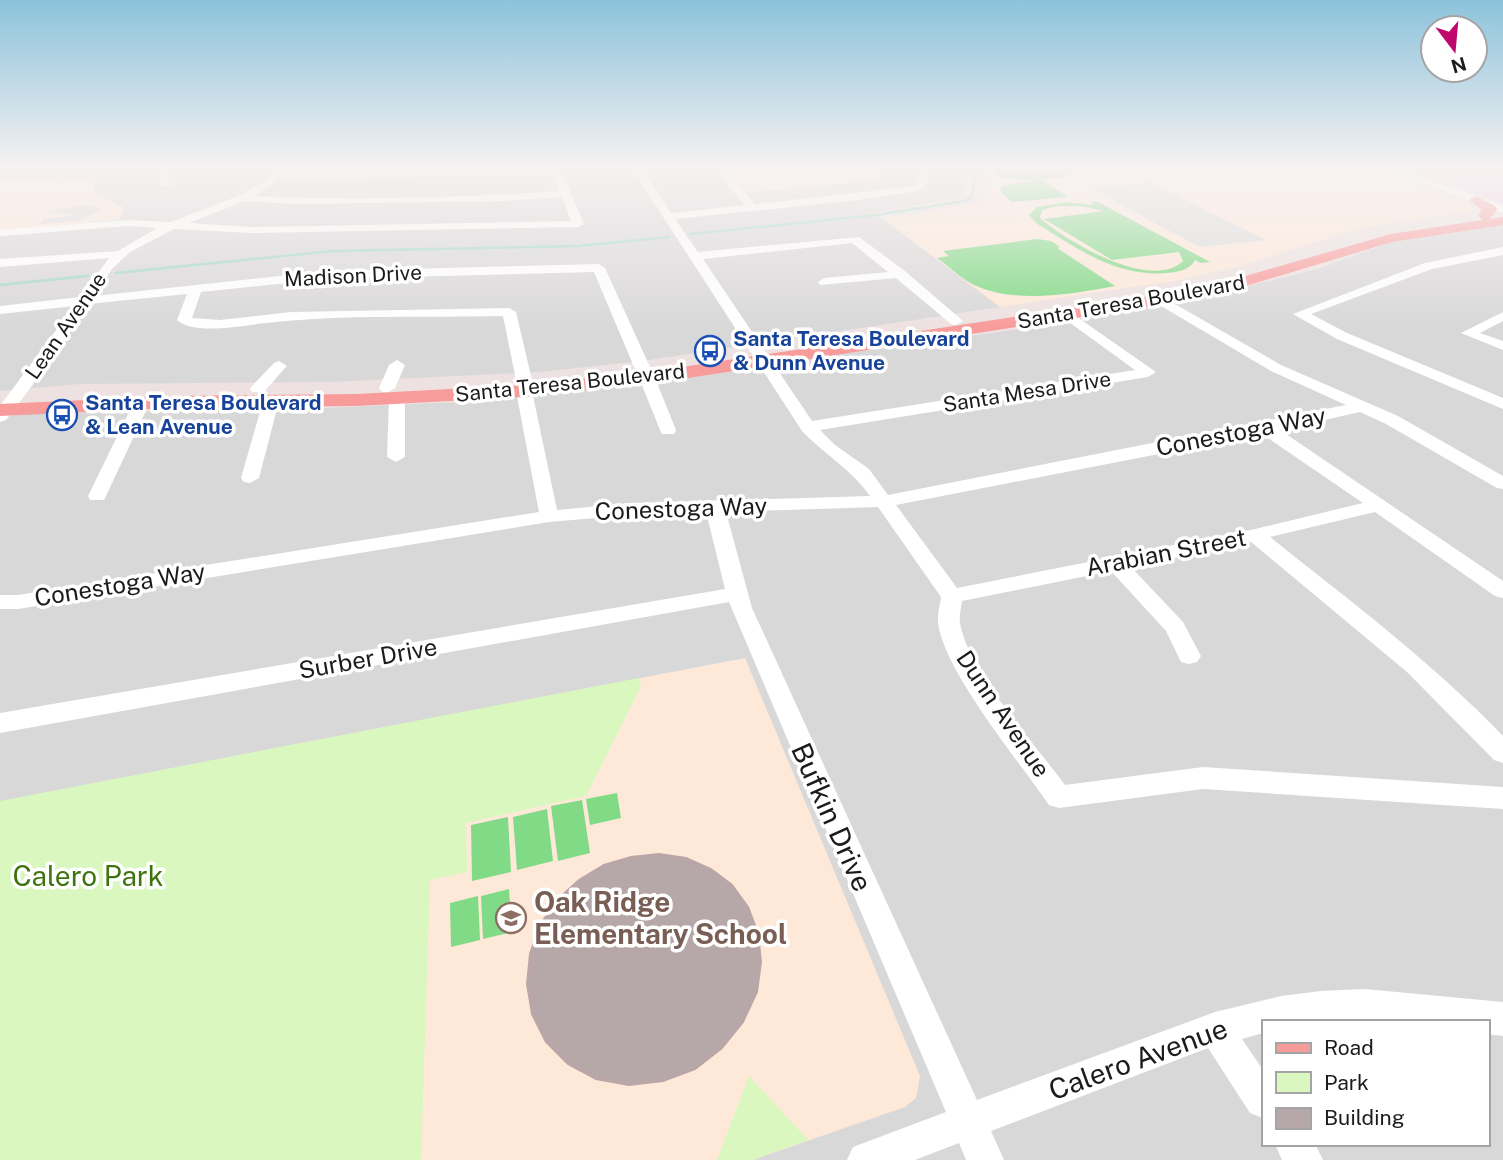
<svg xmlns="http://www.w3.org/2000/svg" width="1503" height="1160" font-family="'Public Sans',sans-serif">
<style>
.residential{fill:#d9d8d9;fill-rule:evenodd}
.commercial{fill:#edd0df}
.education{fill:#fee9d9}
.park{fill:#d9f7be}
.pitch{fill:#81da86;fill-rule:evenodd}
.parking{fill:#dbdbdb}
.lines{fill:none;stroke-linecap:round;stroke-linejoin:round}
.stream{stroke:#a2d9c7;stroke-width:2.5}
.building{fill:#b6a7a9;stroke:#bda4a7;stroke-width:2}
.minor{fill:#fff;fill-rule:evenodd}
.major{fill:#f89c9b;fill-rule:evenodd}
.labels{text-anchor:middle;stroke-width:7;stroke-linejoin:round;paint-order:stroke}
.far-street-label{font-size:21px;fill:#1b1b1b;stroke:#fff}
.far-transit-label{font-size:21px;font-weight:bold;fill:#164399;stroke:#fff;text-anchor:start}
.street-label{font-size:24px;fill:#1b1b1b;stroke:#fff}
.near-street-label{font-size:28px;fill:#1b1b1b;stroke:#fff}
.near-park-label{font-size:28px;fill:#3e740f;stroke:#fff}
.near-education-label{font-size:28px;font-weight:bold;fill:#785e54;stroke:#fff;text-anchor:start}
</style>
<rect width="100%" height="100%" fill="#ede2e1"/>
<!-- residential -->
<g class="residential">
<polygon points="0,166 968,166 960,198 873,212 1000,307 642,361 539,372 329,382 80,384 0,391"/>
<path d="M 1503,224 L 1503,1160 L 0,1160 L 0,417 L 34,413 L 280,410 L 483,401 L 658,380 L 1026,328 L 1186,301 L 1318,269 L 1394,241 ZM 1263,1022 L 1487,1022 L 1487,1144 L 1263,1144 Z"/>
</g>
<!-- commercial -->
<polygon class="commercial" points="1394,166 1503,166 1503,203"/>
<!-- education -->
<g class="education">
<polygon points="722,166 885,166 877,180 747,193"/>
<polygon points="991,166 1367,166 1467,202 1473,211 1360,228 1244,265 1179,280 1000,307 884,219 983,203"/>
<polygon points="61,178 94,180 95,194 125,208 118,220 0,231 0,181"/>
<polygon points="745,658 920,1076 916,1098 905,1107 753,1160 106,1160 209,761"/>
</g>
<!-- park -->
<g class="park">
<polygon points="639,678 641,686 586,796 466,823 467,872 430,880 421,1160 0,1160 0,801"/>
<polygon points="749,1076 808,1140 753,1160 717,1160"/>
</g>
<!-- pitch -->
<g class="pitch">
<polygon points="999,166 1051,166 1070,176 1042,180 1068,197 1012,202 1000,191 1003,186 1036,180 999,178 995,172"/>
<path d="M 1067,202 L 1093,205 L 1091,202 L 1098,202 L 1210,262 L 1201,263 L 1195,260 C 1190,270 1178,272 1167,273 C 1115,277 1078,249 1036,223 L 1029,215 L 1037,207 ZM 1058,206 L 1081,206 L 1104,211 L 1044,219 L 1112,260 L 1179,252 L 1183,261 C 1151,292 1066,241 1040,218 L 1042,210 Z"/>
<path d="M 1037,239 L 1051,241 L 1060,247 L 1057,248 L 1115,286 C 1072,294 1008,306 967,281 C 956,274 947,265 937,258 L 949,256 L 943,251 Z"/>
<polygon points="617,793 621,818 590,825 586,799"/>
<polygon points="582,800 590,853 558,861 551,806"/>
<polygon points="547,809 553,861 517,870 513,817"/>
<polygon points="508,817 511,872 472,881 471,825"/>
<polygon points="509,889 512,932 483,939 481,896"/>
<polygon points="478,896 480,940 451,947 450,903"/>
</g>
<!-- parking -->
<g class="parking">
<polygon points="1149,182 1266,240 1200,247 1090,188"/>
<polygon points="82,205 98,207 100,211 78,221 41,224 44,219 76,215 44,212"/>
</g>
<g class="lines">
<!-- stream -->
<g class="stream">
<polyline points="691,234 877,215 964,201 971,198 978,166"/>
<polyline points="116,273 332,251 578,246 669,237"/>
<polyline points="0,285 88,276"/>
</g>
</g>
<!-- building -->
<polygon class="building" points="659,854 686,858 711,869 732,885 748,907 758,933 761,962 757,992 743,1022 722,1048 695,1069 663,1081 629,1085 596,1079 568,1064 546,1042 532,1014 527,984 530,954 540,925 557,900 579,880 604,865 631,857"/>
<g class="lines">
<!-- minor -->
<g class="minor">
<polygon points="157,166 167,166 170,187 161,185"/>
<path d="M 282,166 L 292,166 L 285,173 L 550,168 L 549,166 L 559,166 L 584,224 L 578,227 L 252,233 L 174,229 L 130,252 L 112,269 L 94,296 L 326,271 L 599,264 L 605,268 L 650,367 L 642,372 L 634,367 L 594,272 L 326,279 L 201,292 L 192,318 L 220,320 L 291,312 L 509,308 L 516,312 L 532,380 L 524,385 L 516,380 L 503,316 C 425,318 344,314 266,323 C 244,325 194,336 177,320 L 187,294 L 88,304 L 47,366 L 6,420 L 0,422 L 0,406 L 74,306 L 0,314 L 0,306 L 80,297 L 109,258 L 0,267 L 0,259 L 118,251 L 157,228 L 128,226 L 0,236 L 0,230 L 128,220 L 171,222 L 243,194 L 265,181 ZM 552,174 L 559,191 C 459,198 356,201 255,196 L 279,179 ZM 562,197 L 571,221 L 252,227 L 189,223 L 244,201 L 296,204 L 502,201 Z"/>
<path d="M 630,166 L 640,166 L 671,213 L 745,205 L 711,166 L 721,166 L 755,204 L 915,186 L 923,166 L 933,166 L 924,188 L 919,191 L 858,200 L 675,219 L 698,252 L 859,237 L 905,271 L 963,321 L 956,325 L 951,324 L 896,278 L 820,285 L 818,282 L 824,278 L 888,272 L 852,243 L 703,259 L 812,421 L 1135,370 L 1062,317 L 1060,314 L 1067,310 L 1156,372 L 1148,377 L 820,430 L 835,445 L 869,469 L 888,495 L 1346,405 L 1271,371 L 1156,303 L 1156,297 L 1161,296 L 1281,365 L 1398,416 L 1503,476 L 1503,489 L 1497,488 L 1386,424 L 1360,412 L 1280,430 L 1503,581 L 1503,598 L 1495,596 L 1375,512 L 1270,537 C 1350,601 1432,662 1503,736 L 1503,763 L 1494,760 L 1407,672 L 1251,542 L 1131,567 L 1183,622 L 1201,656 L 1197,662 L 1189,664 L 1181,662 L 1166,631 L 1111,571 L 962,601 C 961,608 959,616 960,623 C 968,671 1035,744 1065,785 L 1203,767 L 1503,787 L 1503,809 L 1203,789 L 1059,808 L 1049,805 C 1019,761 945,673 938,623 C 937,614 940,605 941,597 L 878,507 L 726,512 L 752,608 L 977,1100 L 1215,1012 L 1281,996 L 1321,991 L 1365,989 L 1503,1002 L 1503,1036 L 1487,1034 L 1487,1022 L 1263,1022 L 1263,1033 L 1242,1039 L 1263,1070 L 1263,1118 L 1250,1113 L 1208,1048 L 991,1131 L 1004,1160 L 966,1160 L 959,1143 L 915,1160 L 847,1160 L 853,1147 L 946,1112 L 729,602 L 0,733 L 0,713 L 725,589 L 706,512 L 631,515 L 549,522 L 18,609 L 0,609 L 0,595 L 18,595 L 539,512 L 516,391 L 518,388 L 530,388 L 532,391 L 557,510 L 631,503 L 870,496 C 852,470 824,454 802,431 ZM 1262,434 L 1363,503 L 1255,529 L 957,588 L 896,505 Z"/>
<polygon points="1375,166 1389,166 1503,206 1503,213"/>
<polygon points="1503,247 1503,255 1432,269 1311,314 1347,333 1503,398 1503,409 1337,339 1293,314 1425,263"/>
<polygon points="1503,312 1503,321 1480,333 1503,341 1503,350 1461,333"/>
<polygon points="397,360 405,365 395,388 387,393 381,391 379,388 389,365"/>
<polygon points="279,361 287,366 284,369 264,392 252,392 250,389 252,386 274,363"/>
<polygon points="647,373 655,378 676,430 674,434 662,434 660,430 639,378"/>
<polygon points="397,394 405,399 405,457 396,462 387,457 389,399"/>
<polygon points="271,396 279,401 259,478 250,483 244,482 241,478 263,401"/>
<polygon points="142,397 150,402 106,496 104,500 90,500 88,496 134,402"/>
<polygon points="1275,1144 1315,1144 1323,1160 1282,1160"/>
</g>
<!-- major -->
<polygon class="major" points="1476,196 1495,206 1497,209 1490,219 1503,217 1503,225 1392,242 1239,288 1185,301 662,382 524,397 357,406 171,408 0,416 0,404 171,396 357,394 524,385 662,370 1185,291 1228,281 1391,234 1483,220 1478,216 1482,210 1469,200"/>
</g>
<!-- sky -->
<linearGradient id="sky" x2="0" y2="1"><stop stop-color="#8cc3db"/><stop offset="0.51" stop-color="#f7f2f2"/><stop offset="1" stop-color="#f7f2f2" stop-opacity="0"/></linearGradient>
<rect width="1503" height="328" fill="url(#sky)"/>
<!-- icons -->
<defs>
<g id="bus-ring" transform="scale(1.575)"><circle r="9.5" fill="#fff" stroke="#1a4fb4" stroke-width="1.5"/><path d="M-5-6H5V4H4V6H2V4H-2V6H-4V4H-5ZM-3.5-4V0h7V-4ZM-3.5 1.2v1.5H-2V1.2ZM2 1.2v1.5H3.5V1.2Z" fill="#1a4fb4"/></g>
<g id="school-ring" transform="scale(1.575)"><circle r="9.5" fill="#fff" stroke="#8d6e63" stroke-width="1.5"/><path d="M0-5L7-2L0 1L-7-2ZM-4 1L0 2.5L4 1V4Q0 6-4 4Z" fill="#8d6e63"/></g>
</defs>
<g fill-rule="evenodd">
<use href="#bus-ring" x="710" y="351"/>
<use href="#bus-ring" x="62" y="415"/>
<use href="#school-ring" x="511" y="918"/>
</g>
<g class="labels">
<!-- far-street labels -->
<g class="far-street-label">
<text transform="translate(353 276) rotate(-3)" y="7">Madison Drive</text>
<text transform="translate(1131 302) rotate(-10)" y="7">Santa Teresa Boulevard</text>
<text transform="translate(66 326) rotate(-55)" y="7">Lean Avenue</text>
<text transform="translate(570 383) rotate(-6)" y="7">Santa Teresa Boulevard</text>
<text transform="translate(1027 392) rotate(-9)" y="7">Santa Mesa Drive</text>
</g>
<!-- far-transit labels -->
<g class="far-transit-label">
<text x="733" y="346">Santa Teresa Boulevard<tspan x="733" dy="24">&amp; Dunn Avenue</tspan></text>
<text x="85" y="410">Santa Teresa Boulevard<tspan x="85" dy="24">&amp; Lean Avenue</tspan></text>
</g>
<!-- street labels -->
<g class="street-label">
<text transform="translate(1241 432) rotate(-11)" y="8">Conestoga Way</text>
<text transform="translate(681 509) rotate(-2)" y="8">Conestoga Way</text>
<text transform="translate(1166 553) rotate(-11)" y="8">Arabian Street</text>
<text transform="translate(120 585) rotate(-9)" y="8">Conestoga Way</text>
<text transform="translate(368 659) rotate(-10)" y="8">Surber Drive</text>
<text transform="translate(1003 714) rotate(56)" y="8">Dunn Avenue</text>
</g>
<!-- near-street labels -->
<g class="near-street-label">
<text transform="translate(832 817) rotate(66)" y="10">Bufkin Drive</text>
<text transform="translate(1138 1059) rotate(-20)" y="10">Calero Avenue</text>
</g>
<!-- near-park labels -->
<g class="near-park-label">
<text x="88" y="886">Calero Park</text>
</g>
<!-- near-education labels -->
<g class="near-education-label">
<text x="534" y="912">Oak Ridge<tspan x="534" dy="32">Elementary School</tspan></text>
</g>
</g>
<!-- legend -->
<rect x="1262" y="1020" width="228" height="126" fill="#ffffff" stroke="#a4a4a4" stroke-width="2"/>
<rect x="1276" y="1043" width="35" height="10" fill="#f89c9b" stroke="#a4a4a4" stroke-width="2"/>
<text x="1324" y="1055" font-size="21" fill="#1b1b1b">Road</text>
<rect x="1276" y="1072" width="35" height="21" fill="#d9f7be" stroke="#a4a4a4" stroke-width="2"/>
<text x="1324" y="1090" font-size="21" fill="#1b1b1b">Park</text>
<rect x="1276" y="1108" width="35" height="21" fill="#b6a7a9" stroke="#a4a4a4" stroke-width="2"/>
<text x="1324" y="1125" font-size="21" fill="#1b1b1b">Building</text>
<!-- north arrow -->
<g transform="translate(1454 49) rotate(164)"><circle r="33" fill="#ffffff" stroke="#a4a4a4" stroke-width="2"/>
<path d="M0-5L12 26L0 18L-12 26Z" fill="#bf076d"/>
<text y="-10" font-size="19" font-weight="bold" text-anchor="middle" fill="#1b1b1b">N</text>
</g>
</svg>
